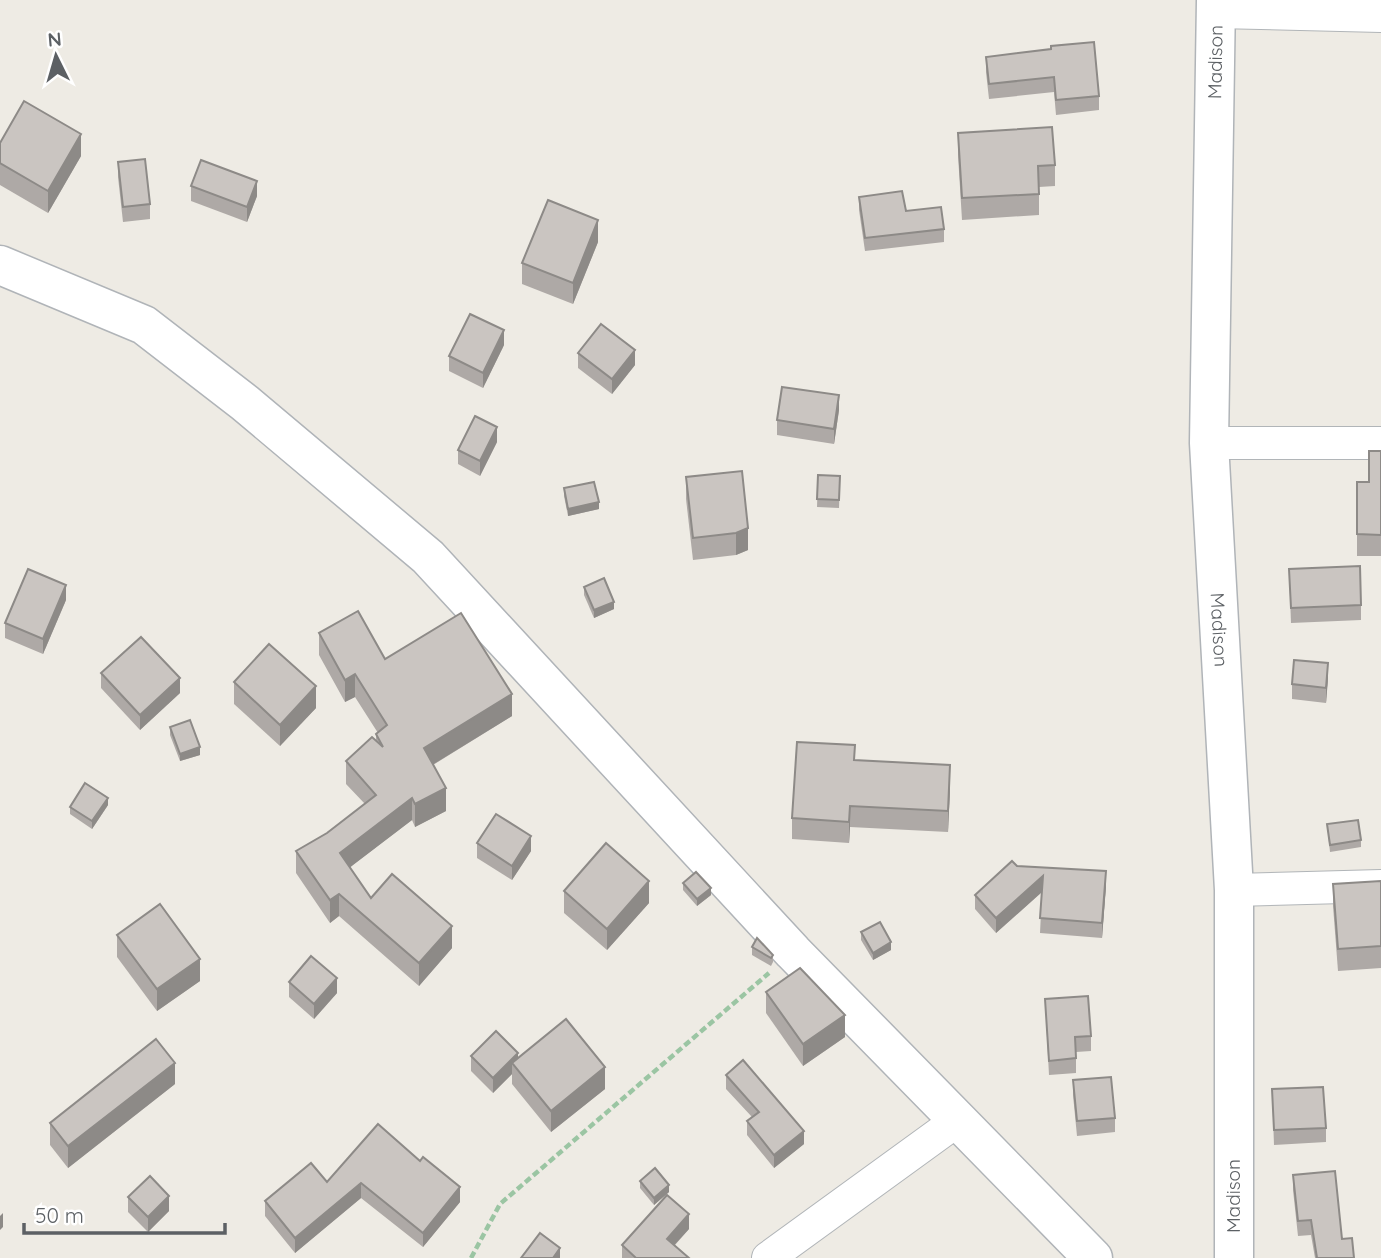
<svg xmlns="http://www.w3.org/2000/svg" width="1381" height="1258" font-family="Quicksand,sans-serif">
<style>
.lines{fill:none;stroke-linecap:round;stroke-linejoin:round}
.street-casing{stroke:#b1b5b8;stroke-width:34}
.secondary-casing{stroke:#b0b4b8;stroke-width:41}
.path{stroke:#9bc5a3;stroke-width:4.5;stroke-dasharray:7 3.5;stroke-linecap:butt}
.street{stroke:#fff;stroke-width:32}
.secondary{stroke:#fff;stroke-width:38}
.wall{fill:#aea9a6}
.shaded-wall{fill:#8d8a87}
.building{fill:#cac5c1;stroke:#8d8a87;stroke-width:2}
.labels{text-anchor:middle;stroke-width:6;stroke-linejoin:round;paint-order:stroke}
.street-label{font-size:19px;fill:#5c6064;stroke:#fff}
</style>
<rect width="100%" height="100%" fill="#eeebe4"/>
<g class="lines">
<!-- street casing -->
<g class="street-casing">
<g id="street">
<polyline points="1216,12 1381,16"/>
<polyline points="1209,443 1381,443"/>
<polyline points="1234,890 1381,886"/>
<polyline points="768,1258 958,1120"/>
</g>
</g>
<!-- secondary casing -->
<g class="secondary-casing">
<g id="secondary">
<path id="s1" d="M 1216,0 L 1209,443 L 1234,890 L 1234,1258"/>
<polyline points="0,265 144,325 245,403 428,557 793,952 1093,1258"/>
</g>
</g>
<!-- path -->
<polyline class="path" points="471,1258 500,1204 769,973"/>
<!-- street -->
<use href="#street" class="street"/>
<!-- secondary -->
<use href="#secondary" class="secondary"/>
</g>
<!-- wall -->
<g class="wall">
<polygon points="1051,49 1099,96 1099,110 1056,115 1054,92 989,99 986,72 986,57"/>
<polygon points="958,133 1055,165 1055,186 1039,187 1039,215 962,220 958,155"/>
<polygon points="0,143 81,156 48,213 0,185"/>
<polygon points="118,162 150,204 150,219 123,222 118,177"/>
<polygon points="191,186 257,196 247,222 191,201"/>
<polygon points="859,197 906,211 944,229 944,242 865,251 859,210"/>
<polygon points="598,242 573,304 522,284 522,263"/>
<polygon points="504,345 483,388 449,371 449,356"/>
<polygon points="578,353 635,365 612,394 578,368"/>
<polygon points="839,410 834,444 777,435 777,420"/>
<polygon points="497,442 480,476 458,464 458,450"/>
<polygon points="1381,451 1381,556 1357,556 1357,482 1369,482"/>
<polygon points="742,471 748,550 736,555 693,560 686,499 686,477"/>
<polygon points="818,475 840,476 839,508 817,507"/>
<polygon points="564,488 599,509 568,516 564,496"/>
<polygon points="1289,569 1361,605 1361,620 1291,623"/>
<polygon points="584,587 614,609 594,618 584,595"/>
<polygon points="66,600 43,654 5,638 5,623"/>
<polygon points="319,633 385,659 512,716 433,765 446,811 415,827 412,820 350,867 371,898 452,948 419,986 339,916 330,923 296,873 296,851 327,833 365,804 346,784 346,761 376,740 376,734 378,733 355,697 345,702 319,655"/>
<polygon points="101,673 180,693 140,730 101,688"/>
<polygon points="1328,678 1326,703 1292,699 1292,684"/>
<polygon points="234,682 316,708 280,746 234,704"/>
<polygon points="170,727 200,755 180,761 170,735"/>
<polygon points="855,760 950,787 948,832 850,827 849,843 792,839 792,818"/>
<polygon points="108,805 92,829 70,814 70,807"/>
<polygon points="1327,824 1361,840 1361,847 1330,852"/>
<polygon points="477,843 531,851 512,880 477,858"/>
<polygon points="1017,866 1106,886 1102,938 1040,933 1042,892 996,933 975,909 975,895"/>
<polygon points="1381,881 1381,968 1338,971 1333,906 1333,884"/>
<polygon points="683,883 711,895 697,906 683,890"/>
<polygon points="564,891 649,903 607,950 564,913"/>
<polygon points="861,932 891,950 873,960 861,940"/>
<polygon points="117,935 200,981 157,1011 117,957"/>
<polygon points="752,947 773,955 773,962 771,966 752,955"/>
<polygon points="289,982 337,993 314,1019 289,997"/>
<polygon points="766,992 845,1037 803,1066 766,1013"/>
<polygon points="1045,999 1091,1036 1091,1051 1076,1052 1076,1073 1049,1075"/>
<polygon points="471,1056 518,1058 605,1089 551,1132 512,1084 512,1074 493,1093 471,1071"/>
<polygon points="726,1075 804,1144 774,1168 747,1135 747,1121 752,1117 726,1089"/>
<polygon points="1073,1080 1115,1118 1115,1132 1077,1136 1073,1095"/>
<polygon points="175,1084 68,1168 50,1145 50,1123"/>
<polygon points="1272,1089 1326,1128 1326,1142 1274,1145"/>
<polygon points="378,1124 460,1202 423,1247 361,1198 295,1253 265,1216 265,1201 327,1182"/>
<polygon points="1293,1175 1342,1239 1354,1258 1315,1258 1311,1235 1298,1236 1293,1190"/>
<polygon points="640,1181 669,1192 654,1205 640,1188"/>
<polygon points="128,1197 169,1211 148,1232 128,1212"/>
<polygon points="689,1229 675,1245 689,1258 622,1258 622,1245"/>
</g>
<!-- shaded-wall -->
<g class="shaded-wall">
<polygon points="81,134 81,156 48,213 48,191"/>
<polygon points="257,181 257,196 247,222 247,207"/>
<polygon points="598,220 598,242 573,304 573,283"/>
<polygon points="504,330 504,345 483,388 483,373"/>
<polygon points="635,350 635,365 612,394 612,379"/>
<polygon points="839,395 839,410 834,444 834,429"/>
<polygon points="497,427 497,442 480,476 480,461"/>
<polygon points="599,502 599,509 568,516 568,509"/>
<polygon points="748,528 748,550 736,555 736,533"/>
<polygon points="66,585 66,600 43,654 43,639"/>
<polygon points="614,602 614,609 594,618 594,610"/>
<polygon points="1328,663 1328,678 1326,703 1326,688"/>
<polygon points="355,674 355,697 345,702 345,680"/>
<polygon points="180,678 180,693 140,730 140,715"/>
<polygon points="316,686 316,708 280,746 280,725"/>
<polygon points="512,694 512,716 424,770 424,748"/>
<polygon points="200,747 200,755 180,761 180,754"/>
<polygon points="950,765 950,787 948,832 948,811"/>
<polygon points="446,788 446,811 415,827 415,804"/>
<polygon points="108,798 108,805 92,829 92,821"/>
<polygon points="412,798 412,820 340,875 340,853"/>
<polygon points="850,806 850,827 849,843 849,822"/>
<polygon points="531,836 531,851 512,880 512,866"/>
<polygon points="1106,871 1106,886 1102,938 1102,923"/>
<polygon points="1043,876 1043,891 996,933 996,918"/>
<polygon points="649,881 649,903 607,950 607,929"/>
<polygon points="711,888 711,895 697,906 697,899"/>
<polygon points="339,894 339,916 330,923 330,900"/>
<polygon points="452,926 452,948 419,986 419,963"/>
<polygon points="891,942 891,950 873,960 873,953"/>
<polygon points="200,959 200,981 157,1011 157,989"/>
<polygon points="337,978 337,993 314,1019 314,1004"/>
<polygon points="845,1015 845,1037 803,1066 803,1044"/>
<polygon points="518,1053 518,1068 512,1063 512,1074 493,1093 493,1078"/>
<polygon points="175,1063 175,1084 68,1168 68,1146"/>
<polygon points="605,1067 605,1089 551,1132 551,1111"/>
<polygon points="804,1131 804,1144 774,1168 774,1155"/>
<polygon points="361,1183 361,1198 295,1253 295,1238"/>
<polygon points="669,1185 669,1192 654,1205 654,1198"/>
<polygon points="460,1187 460,1202 423,1247 423,1233"/>
<polygon points="169,1196 169,1211 148,1232 148,1217"/>
<polygon points="3,1213 3,1227 0,1230 0,1216"/>
<polygon points="689,1214 689,1229 667,1253 667,1239"/>
<polygon points="560,1248 560,1258 553,1258"/>
</g>
<!-- building -->
<g class="building">
<polygon points="1094,42 1099,96 1056,100 1054,77 989,84 986,57 1051,49 1051,46"/>
<polygon points="24,101 81,134 48,191 0,163 0,143"/>
<polygon points="1052,127 1055,165 1038,166 1039,194 962,198 958,133"/>
<polygon points="145,159 150,204 123,207 118,162"/>
<polygon points="201,160 257,181 247,207 191,186"/>
<polygon points="902,191 906,211 941,207 944,229 865,238 859,197"/>
<polygon points="548,200 598,220 573,283 522,263"/>
<polygon points="470,314 504,330 483,373 449,356"/>
<polygon points="601,324 635,350 612,379 578,353"/>
<polygon points="782,387 839,395 834,429 777,420"/>
<polygon points="475,416 497,427 480,461 458,450"/>
<polygon points="1369,451 1381,451 1381,535 1357,534 1357,482 1369,482"/>
<polygon points="742,471 748,528 736,533 693,538 686,477"/>
<polygon points="818,475 840,476 839,500 817,499"/>
<polygon points="594,482 599,502 568,509 564,488"/>
<polygon points="1360,566 1361,605 1291,608 1289,569"/>
<polygon points="28,569 66,585 43,639 5,623"/>
<polygon points="604,578 614,602 594,610 584,587"/>
<polygon points="358,611 385,659 461,613 512,694 424,748 446,788 415,804 412,798 340,853 371,898 392,874 452,926 419,963 339,894 330,900 296,851 327,833 376,795 346,761 372,737 383,747 376,734 387,725 355,674 345,680 319,633"/>
<polygon points="141,637 180,678 140,715 101,673"/>
<polygon points="269,644 316,686 280,725 234,682"/>
<polygon points="1294,660 1328,663 1326,688 1292,684"/>
<polygon points="190,720 200,747 180,754 170,727"/>
<polygon points="797,742 855,745 854,760 950,765 948,811 850,806 849,822 792,818"/>
<polygon points="85,783 108,798 92,821 70,807"/>
<polygon points="496,814 531,836 512,866 477,843"/>
<polygon points="1358,820 1361,840 1330,845 1327,824"/>
<polygon points="606,843 649,881 607,929 564,891"/>
<polygon points="1012,861 1017,866 1106,871 1102,923 1040,918 1043,876 996,918 975,895"/>
<polygon points="696,872 711,888 697,899 683,883"/>
<polygon points="1381,881 1381,946 1338,949 1333,884"/>
<polygon points="160,904 200,959 157,989 117,935"/>
<polygon points="880,922 891,942 873,953 861,932"/>
<polygon points="757,938 773,955 771,958 752,947"/>
<polygon points="311,956 337,978 314,1004 289,982"/>
<polygon points="800,968 845,1015 803,1044 766,992"/>
<polygon points="1088,996 1091,1036 1075,1037 1076,1058 1049,1061 1045,999"/>
<polygon points="566,1019 605,1067 551,1111 512,1063"/>
<polygon points="496,1031 518,1053 493,1078 471,1056"/>
<polygon points="156,1039 175,1063 68,1146 50,1123"/>
<polygon points="743,1060 804,1131 774,1155 747,1121 759,1112 726,1075"/>
<polygon points="1111,1077 1115,1118 1077,1121 1073,1080"/>
<polygon points="1323,1087 1326,1128 1274,1130 1272,1089"/>
<polygon points="378,1124 420,1161 423,1157 460,1187 423,1233 361,1183 295,1238 265,1201 311,1163 327,1182"/>
<polygon points="655,1168 669,1185 654,1198 640,1181"/>
<polygon points="1335,1171 1342,1239 1352,1238 1354,1258 1317,1258 1311,1220 1298,1221 1293,1175"/>
<polygon points="150,1176 169,1196 148,1217 128,1197"/>
<polygon points="667,1195 689,1214 667,1239 689,1258 636,1258 622,1245"/>
<polygon points="540,1233 560,1248 553,1258 521,1258"/>
</g>
<g class="labels">
<!-- street labels -->
<g class="street-label">
<text transform="translate(1215 62) rotate(-89)" y="7">Madison</text>
<text dy="7" stroke="none"><textPath href="#s1" startOffset="630">Madison</textPath></text>
<text transform="translate(1233 1196) rotate(-90)" y="7">Madison</text>
</g>
</g>
<!-- north arrow -->
<g transform="translate(56 56) rotate(355)" stroke="#ffffff" stroke-width="5" paint-order="stroke">
<path d="M0-5L12 26L0 18L-12 26Z" fill="#5c6064"/>
<text y="-10" font-size="19" font-weight="bold" text-anchor="middle" fill="#5c6064">N</text>
</g>
<!-- scale -->
<path d="M24 1223v10h201v-10" fill="none" stroke="#5c6064" stroke-width="3.5"/>
<text x="35" y="1223" font-size="21" fill="#5c6064" stroke="#ffffff" stroke-width="5" paint-order="stroke">50 m</text>
</svg>
